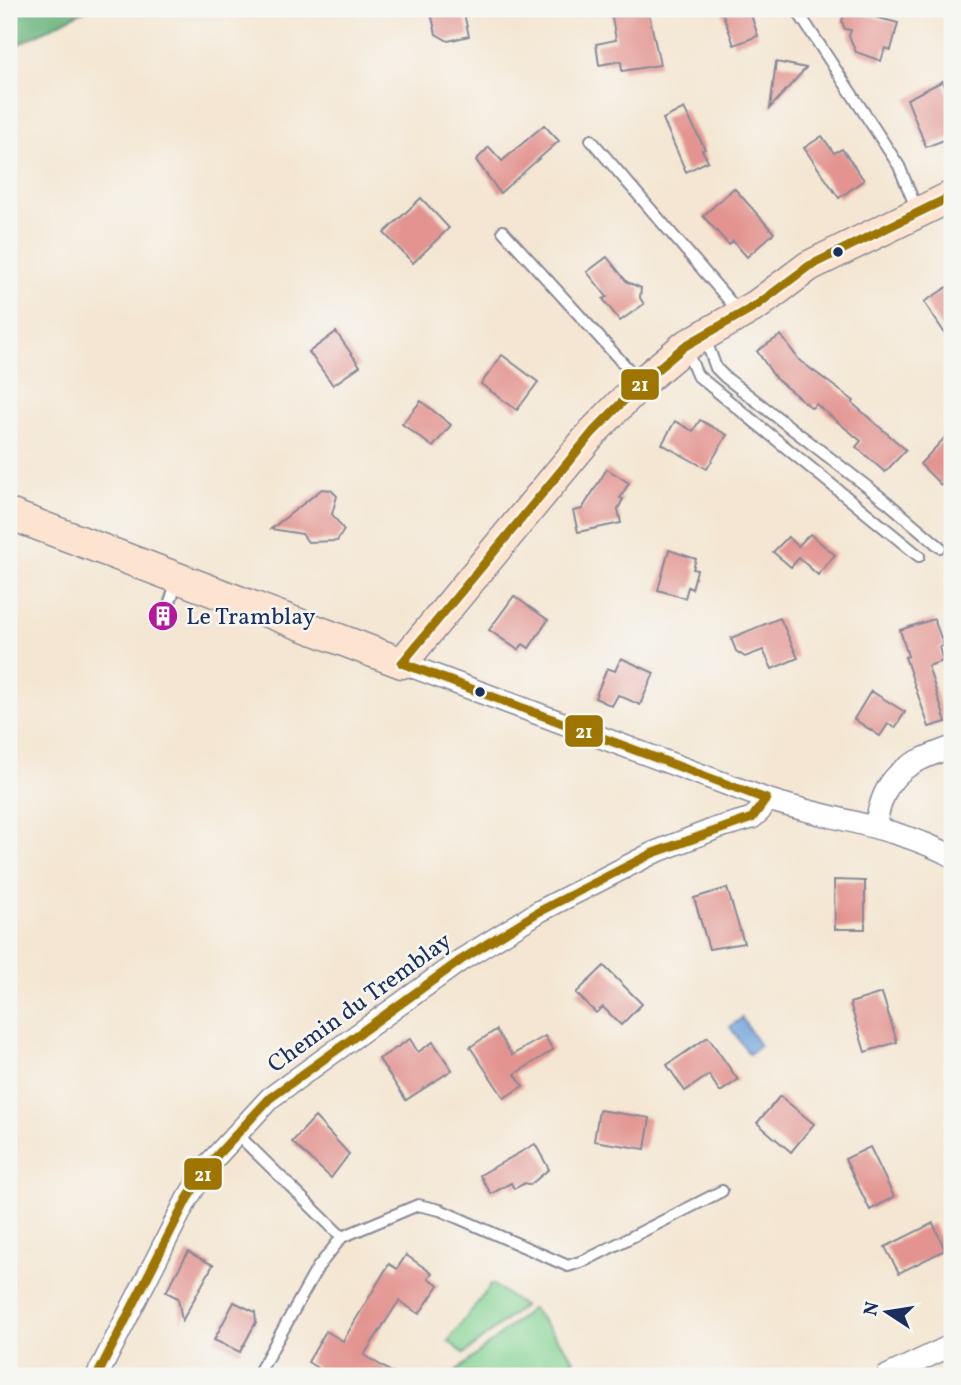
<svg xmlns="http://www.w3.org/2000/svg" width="961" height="1385" font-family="Vollkorn,serif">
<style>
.green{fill:#84d393;stroke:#508178;stroke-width:2}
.forest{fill:#6bb57d;stroke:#43726e;stroke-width:2}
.water{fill:#6fa2da;stroke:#45689c;stroke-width:2}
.building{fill:#e39490}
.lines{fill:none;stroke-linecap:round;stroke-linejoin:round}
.lane-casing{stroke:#888a98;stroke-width:14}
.street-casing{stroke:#888a98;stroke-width:24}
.secondary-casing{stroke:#888a98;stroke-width:33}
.lane{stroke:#fff;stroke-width:10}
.street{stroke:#fff;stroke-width:21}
.secondary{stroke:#fde4d0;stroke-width:30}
.bus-1-casing{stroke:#f6f6f2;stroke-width:14}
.bus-1{stroke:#9e7500;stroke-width:9}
.bus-dot{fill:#1b2f5e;stroke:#f6f6f2;stroke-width:2.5}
.labels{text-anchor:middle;stroke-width:5;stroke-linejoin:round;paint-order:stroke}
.poi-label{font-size:24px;fill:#1b2f5e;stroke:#f6f6f2;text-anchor:start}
.street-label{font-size:24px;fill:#1b2f5e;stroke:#f6f6f2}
.line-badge{stroke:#f6f6f2;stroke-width:2.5}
.badge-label{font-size:19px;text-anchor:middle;font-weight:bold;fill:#fff}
</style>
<rect width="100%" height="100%" fill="#f6f6f2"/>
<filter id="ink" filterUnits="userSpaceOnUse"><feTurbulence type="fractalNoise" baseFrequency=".0143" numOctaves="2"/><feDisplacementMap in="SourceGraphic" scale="14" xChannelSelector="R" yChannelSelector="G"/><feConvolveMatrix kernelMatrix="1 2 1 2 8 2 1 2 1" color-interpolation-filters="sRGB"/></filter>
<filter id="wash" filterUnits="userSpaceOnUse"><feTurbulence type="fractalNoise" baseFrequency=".00686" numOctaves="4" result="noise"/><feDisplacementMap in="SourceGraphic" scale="28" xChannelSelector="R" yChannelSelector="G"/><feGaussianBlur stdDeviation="1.57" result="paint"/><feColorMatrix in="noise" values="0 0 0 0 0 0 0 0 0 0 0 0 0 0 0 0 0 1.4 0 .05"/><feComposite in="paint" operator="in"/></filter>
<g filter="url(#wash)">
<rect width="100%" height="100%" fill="#f4e6d2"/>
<!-- green -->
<g class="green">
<polygon points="492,1284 523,1306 464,1354 448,1341"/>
<polygon points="532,1308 574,1359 554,1376 451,1376"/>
</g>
<!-- forest -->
<polygon class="forest" points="9,9 87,9 9,49"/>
<!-- water -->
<polygon class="water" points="742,1018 760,1046 749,1054 730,1027"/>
<g id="blocks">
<!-- building -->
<g class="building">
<polygon points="430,9 463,9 469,36 448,41 436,34"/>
<polygon points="628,9 648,9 660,65 622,71 621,61 599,65 596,44 616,40 611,12"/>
<polygon points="721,9 749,9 758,36 734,45"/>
<polygon points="845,9 898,23 891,50 885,48 881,61 856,52 849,36 851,30 845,29 842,22"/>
<polygon points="776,62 806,68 770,108"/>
<polygon points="943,81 952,105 952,137 926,147 907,99"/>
<polygon points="684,108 705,149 702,150 708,161 686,172 663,119"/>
<polygon points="544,125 559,141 500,193 476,160 489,147 502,161"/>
<polygon points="822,136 834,153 842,149 864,180 839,198 804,148"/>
<polygon points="734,188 774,233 747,257 733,241 729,245 703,216"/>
<polygon points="421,198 449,228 413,263 384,233"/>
<polygon points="607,257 627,282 641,288 640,298 644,304 620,321 603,299 607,297 587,272"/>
<polygon points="952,284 952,344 924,302"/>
<polygon points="336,332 360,366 333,385 309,352"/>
<polygon points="781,335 799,360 854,401 852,403 906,450 885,472 856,447 861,441 816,404 812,408 776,379 757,351"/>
<polygon points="502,355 538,382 517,410 481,384"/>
<polygon points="421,401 451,425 433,447 402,424"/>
<polygon points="700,420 727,435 707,469 662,444 675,421 693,431"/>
<polygon points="952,430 952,473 941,485 920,464"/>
<polygon points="607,469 629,483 620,498 623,499 618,509 621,523 578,532 573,511 582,509"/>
<polygon points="322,489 331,490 337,496 332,514 344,530 337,541 308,542 302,534 271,529"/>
<polygon points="810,534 835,555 818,575 799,558 791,567 773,552 788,537 798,546"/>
<polygon points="669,550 696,559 693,569 697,570 692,589 688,587 685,598 658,590"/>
<polygon points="514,596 548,620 529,648 523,644 518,650 489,630"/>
<polygon points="780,618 798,658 772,669 763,650 745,657 736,651 731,638"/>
<polygon points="934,619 944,646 939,647 943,661 928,666 946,722 929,727 905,657 908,656 900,630"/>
<polygon points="621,658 654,673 640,705 618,695 612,706 595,698 607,668 615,671"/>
<polygon points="871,691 905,712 895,728 888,724 880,736 854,719"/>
<polygon points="834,880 865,881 865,929 835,929"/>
<polygon points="727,888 744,943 709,949 694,898"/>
<polygon points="604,966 642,1004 621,1025 603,1007 596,1013 576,993"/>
<polygon points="882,993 897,1042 865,1052 850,1003"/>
<polygon points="496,1030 512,1055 545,1036 553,1050 515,1074 523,1086 504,1098 470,1047"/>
<polygon points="708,1037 738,1080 720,1092 709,1075 685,1091 667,1065"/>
<polygon points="410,1039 418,1052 433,1042 452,1070 406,1100 379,1059"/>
<polygon points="780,1096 814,1124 791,1152 757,1123"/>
<polygon points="599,1110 650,1118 645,1149 594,1141"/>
<polygon points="315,1117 349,1154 331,1178 292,1142"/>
<polygon points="535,1144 549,1169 530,1185 525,1183 514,1189 511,1183 491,1194 480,1175"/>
<polygon points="870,1147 894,1197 870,1210 845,1159"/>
<polygon points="933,1223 945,1250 899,1273 885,1247"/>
<polygon points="188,1252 213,1265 182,1321 178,1298 166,1292"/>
<polygon points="406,1255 432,1273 428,1278 439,1285 419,1314 399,1301 364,1355 398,1376 330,1376 308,1362 326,1331 343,1341 389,1264 397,1269"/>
<polygon points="234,1302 255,1312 256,1322 240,1352 214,1340"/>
</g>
</g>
</g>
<g filter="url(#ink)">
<use href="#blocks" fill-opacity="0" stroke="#888a98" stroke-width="2"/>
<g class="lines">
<!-- lane casing -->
<g class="lane-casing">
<g id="lane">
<polyline points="796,9 899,166 917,210"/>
<polyline points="591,140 739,312"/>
<polyline points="503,231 639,381"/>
<polyline points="705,338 716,368 725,377 887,502 940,547"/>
<polyline points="686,349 697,375 919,556"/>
<polyline points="169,605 177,581"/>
<polyline points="235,1132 342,1237"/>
<polyline points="257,1376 318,1267 342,1237 418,1205 440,1210 568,1266 586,1260 722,1191"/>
</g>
</g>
<!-- street casing -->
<g class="street-casing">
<g id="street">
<path d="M 402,663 L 766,799 C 828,819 894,826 952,856"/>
<path d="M 875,827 C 885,773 903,765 952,747"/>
<polyline points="97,1376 187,1199 210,1163 270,1098 461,960 540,911 653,853 717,828 752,818 760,811 766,799"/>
<polyline points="887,1376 952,1345"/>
</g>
</g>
<!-- secondary casing -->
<g class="secondary-casing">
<polyline id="secondary" points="9,514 402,663 593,432 641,383 685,346 757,305 809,266 952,196"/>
</g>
<!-- lane -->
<use href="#lane" class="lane"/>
<!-- street -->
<use href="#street" class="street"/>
<!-- secondary -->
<use href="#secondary" class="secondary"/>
<!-- bus-1 casing -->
<g class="bus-1-casing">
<g id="bus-1">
<polyline points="402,663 593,432 641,383 685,346 757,305 809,266 952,196"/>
<polyline points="402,663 766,799"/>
<polyline points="97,1376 187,1199 210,1163 270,1098 461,960 540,911 653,853 752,818 766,799"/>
</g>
</g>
<!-- bus-1 -->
<use href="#bus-1" class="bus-1"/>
</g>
</g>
<!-- icons -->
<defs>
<g id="building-disc" transform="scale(1.575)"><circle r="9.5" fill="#b5179e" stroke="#f6f6f2"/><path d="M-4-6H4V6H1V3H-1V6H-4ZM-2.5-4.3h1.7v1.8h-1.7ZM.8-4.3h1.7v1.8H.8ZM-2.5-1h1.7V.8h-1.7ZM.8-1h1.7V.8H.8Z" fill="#fff"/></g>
</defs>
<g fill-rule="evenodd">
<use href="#building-disc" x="163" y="616"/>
</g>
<!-- markers -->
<g class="bus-dot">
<circle cx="838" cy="252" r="6"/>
<circle cx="480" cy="692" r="6"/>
</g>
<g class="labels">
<!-- poi labels -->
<g class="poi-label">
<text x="186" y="624">Le Tramblay</text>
</g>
<!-- street labels -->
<g class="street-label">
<text transform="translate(359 1002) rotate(-36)" y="8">Chemin du Tremblay</text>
</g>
</g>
<g class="line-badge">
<rect x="620" y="368" width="40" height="33" rx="7" fill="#9e7500"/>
<rect x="564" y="714" width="40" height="34" rx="7" fill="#9e7500"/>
<rect x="183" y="1157" width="40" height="34" rx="7" fill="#9e7500"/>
</g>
<g class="badge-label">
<text x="640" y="391">21</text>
<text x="584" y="738">21</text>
<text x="203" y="1181">21</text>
</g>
<!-- margin -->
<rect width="961" height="1385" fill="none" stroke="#f6f6f2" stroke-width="35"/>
<!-- north arrow -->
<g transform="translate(887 1312) rotate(282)" stroke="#f6f6f2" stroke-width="5" paint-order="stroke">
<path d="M0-5L12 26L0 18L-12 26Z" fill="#1b2f5e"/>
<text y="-10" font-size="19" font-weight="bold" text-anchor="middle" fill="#1b2f5e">N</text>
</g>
</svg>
